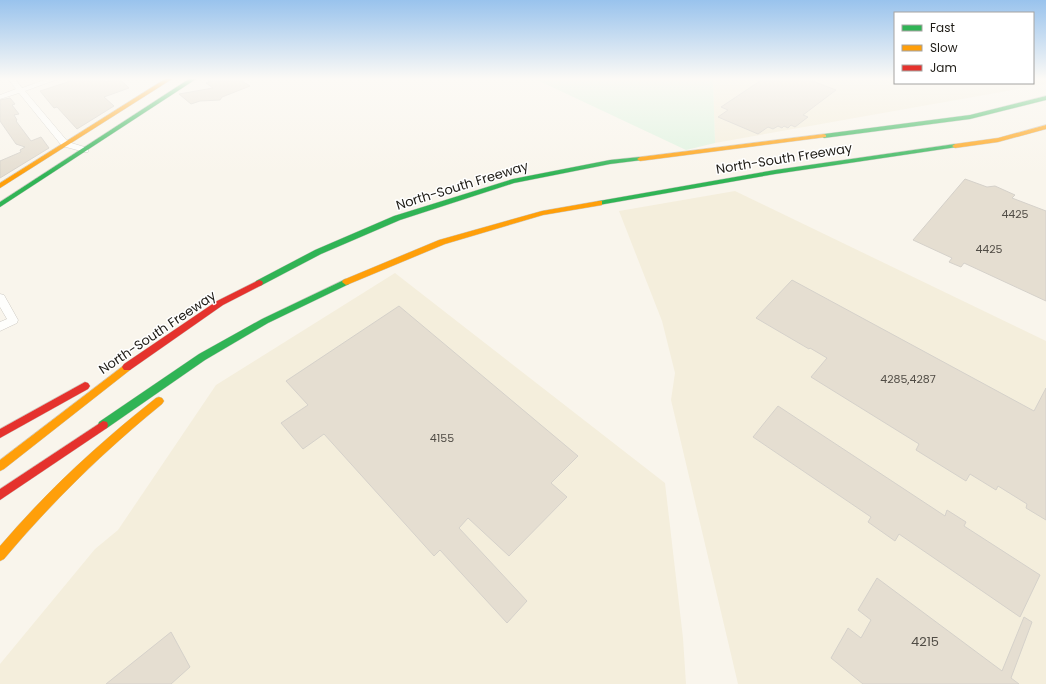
<svg xmlns="http://www.w3.org/2000/svg" width="1046" height="684" font-family="Poppins,sans-serif">
<style>
.built{fill:#f4eedc}
.green{fill:#dff3e0}
.building{fill:#e5ded1;stroke:#d5d1ca}
.lines{fill:none;stroke-linecap:round;stroke-linejoin:round}
.street-casing{stroke:#cdcac3;stroke-width:1}
.fast-casing{stroke:#cdcac3;stroke-width:1}
.slow-casing{stroke:#cdcac3;stroke-width:1}
.jam-casing{stroke:#cdcac3;stroke-width:1}
.street{fill:#fefefc;fill-rule:evenodd}
.fast{fill:#30b455;fill-rule:evenodd}
.slow{fill:#ff9f0a;fill-rule:evenodd}
.jam{fill:#e5322d;fill-rule:evenodd}
.labels{text-anchor:middle;stroke-width:3;stroke-linejoin:round;paint-order:stroke}
.number-label{font-size:11px;fill:#504c45}
.street-label{font-size:13px;fill:#1f1c16;stroke:#fff}
.near-number-label{font-size:13px;fill:#504c45}
</style>
<rect width="100%" height="100%" fill="#f9f5ec"/>
<!-- built -->
<g class="built">
<polygon points="713,79 895,79 895,83 1033,83 1033,79 1046,79 1046,84 715,143"/>
<polygon points="735,191 1046,341 1046,684 738,684 671,400 675,373 662,321 619,211"/>
<polygon points="395,273 665,483 683,638 686,684 0,684 0,664 95,549 118,530 216,385"/>
</g>
<!-- green -->
<polygon class="green" points="535,79 713,79 715,143 686,150"/>
<!-- building -->
<g class="building">
<polygon points="77,79 102,79 105,82 120,79 129,88 104,97 114,106 77,129 57,107 54,108 40,91"/>
<polygon points="215,79 218,81 223,79 239,79 250,86 222,97 220,100 200,101 191,104 179,94 213,88 206,83"/>
<polygon points="763,79 807,79 836,90 803,115 808,117 795,127 791,125 788,128 784,126 782,128 778,126 773,129 768,127 758,134 718,117 728,110 721,107"/>
<polygon points="10,98 15,104 12,105 19,114 14,115 17,120 16,121 31,141 41,137 49,148 0,178 0,161 21,152 20,150 25,147 16,144 0,121 0,100"/>
<polygon points="965,179 987,187 995,186 1015,195 1012,198 1046,211 1046,301 964,263 961,267 949,262 952,258 913,240"/>
<polygon points="792,280 1034,411 1046,388 1046,520 1026,508 1027,504 998,486 996,490 970,474 966,481 916,450 919,444 811,377 827,358 810,348 809,349 756,318"/>
<polygon points="399,306 578,456 551,483 567,497 509,556 468,518 459,528 527,601 507,623 440,550 434,556 324,434 303,449 281,423 308,405 286,381"/>
<polygon points="778,406 945,516 947,510 966,522 964,526 1040,575 1020,617 899,534 895,541 868,522 871,517 753,437"/>
<polygon points="877,578 1002,671 1024,617 1032,622 1011,678 1019,684 863,684 831,658 848,628 861,638 871,620 858,610"/>
<polygon points="171,632 190,667 171,684 106,684"/>
</g>
<g class="lines">
<!-- street casing -->
<g class="street-casing">
<g id="street">
<polygon points="8,79 15,79 22,88 47,79 58,79 25,91 68,142 88,148 88,152 85,152 62,146 19,93 0,99 0,95 16,89"/>
<polygon points="0,294 4,295 18,320 17,323 0,331 0,322 7,319 0,307"/>
</g>
</g>
<!-- fast casing -->
<g class="fast-casing">
<g id="fast">
<polygon points="189,79 196,79 0,207 0,202"/>
<polygon points="1046,96 1046,100 970,119 824,138 821,136 824,134 970,115"/>
<polygon points="955,144 957,145 957,147 775,174 599,205 595,203 599,201 775,170"/>
<polygon points="640,157 642,158 642,160 610,164 514,183 400,220 321,254 262,285 259,286 255,283 256,281 315,250 394,216 513,179 610,160"/>
<polygon points="346,279 350,282 349,284 268,323 205,360 107,428 103,429 99,428 98,425 99,422 199,354 262,319"/>
</g>
</g>
<!-- slow casing -->
<g class="slow-casing">
<g id="slow">
<polygon points="165,79 172,79 0,188 0,183"/>
<polygon points="1046,125 1046,129 998,142 955,148 952,146 955,144 998,138"/>
<polygon points="824,134 826,135 826,137 640,161 637,159 640,157"/>
<polygon points="599,201 602,201 602,205 543,215 445,244 349,284 346,285 342,282 343,280 439,240 542,211"/>
<polygon points="127,363 130,364 132,367 130,370 4,469 0,471 0,460"/>
<path d="M 159,397 L 162,398 L 164,401 L 162,404 C 104,451 52,502 4,559 L 0,561 L 0,546 C 47,491 99,443 156,398 Z"/>
</g>
</g>
<!-- jam casing -->
<g class="jam-casing">
<g id="jam">
<polygon points="259,280 262,281 263,283 262,285 223,305 130,370 124,370 122,367 124,364 217,301"/>
<polygon points="85,382 88,383 90,386 88,389 0,438 0,429"/>
<polygon points="103,421 107,422 108,425 107,428 0,500 0,489"/>
</g>
</g>
<!-- street -->
<use href="#street" class="street"/>
<!-- fast -->
<use href="#fast" class="fast"/>
<!-- slow -->
<use href="#slow" class="slow"/>
<!-- jam -->
<use href="#jam" class="jam"/>
</g>
<!-- sky -->
<linearGradient id="sky" x2="0" y2="1"><stop stop-color="#99c3ed"/><stop offset="0.45" stop-color="#fcfaf6"/><stop offset="1" stop-color="#fcfaf6" stop-opacity="0"/></linearGradient>
<rect width="1046" height="175" fill="url(#sky)"/>
<g class="labels">
<!-- number labels -->
<g class="number-label">
<text x="1015" y="218">4425</text>
<text x="989" y="253">4425</text>
<text x="908" y="383">4285,4287</text>
<text x="442" y="442">4155</text>
</g>
<!-- street labels -->
<g class="street-label">
<text transform="translate(784 158) rotate(-9)" y="5">North-South Freeway</text>
<text transform="translate(462 185) rotate(-17)" y="5">North-South Freeway</text>
<text transform="translate(157 332) rotate(-34)" y="5">North-South Freeway</text>
</g>
<!-- near-number labels -->
<g class="near-number-label">
<text x="925" y="646">4215</text>
</g>
</g>
<!-- legend -->
<rect x="894" y="12" width="140" height="72" fill="#ffffff" stroke="#a5a4a2"/>
<rect x="902" y="25" width="20" height="6" fill="#30b455" stroke="#a5a4a2"/>
<text x="930" y="32" font-size="12" fill="#1f1c16">Fast</text>
<rect x="902" y="45" width="20" height="6" fill="#ff9f0a" stroke="#a5a4a2"/>
<text x="930" y="52" font-size="12" fill="#1f1c16">Slow</text>
<rect x="902" y="65" width="20" height="6" fill="#e5322d" stroke="#a5a4a2"/>
<text x="930" y="72" font-size="12" fill="#1f1c16">Jam</text>
</svg>
